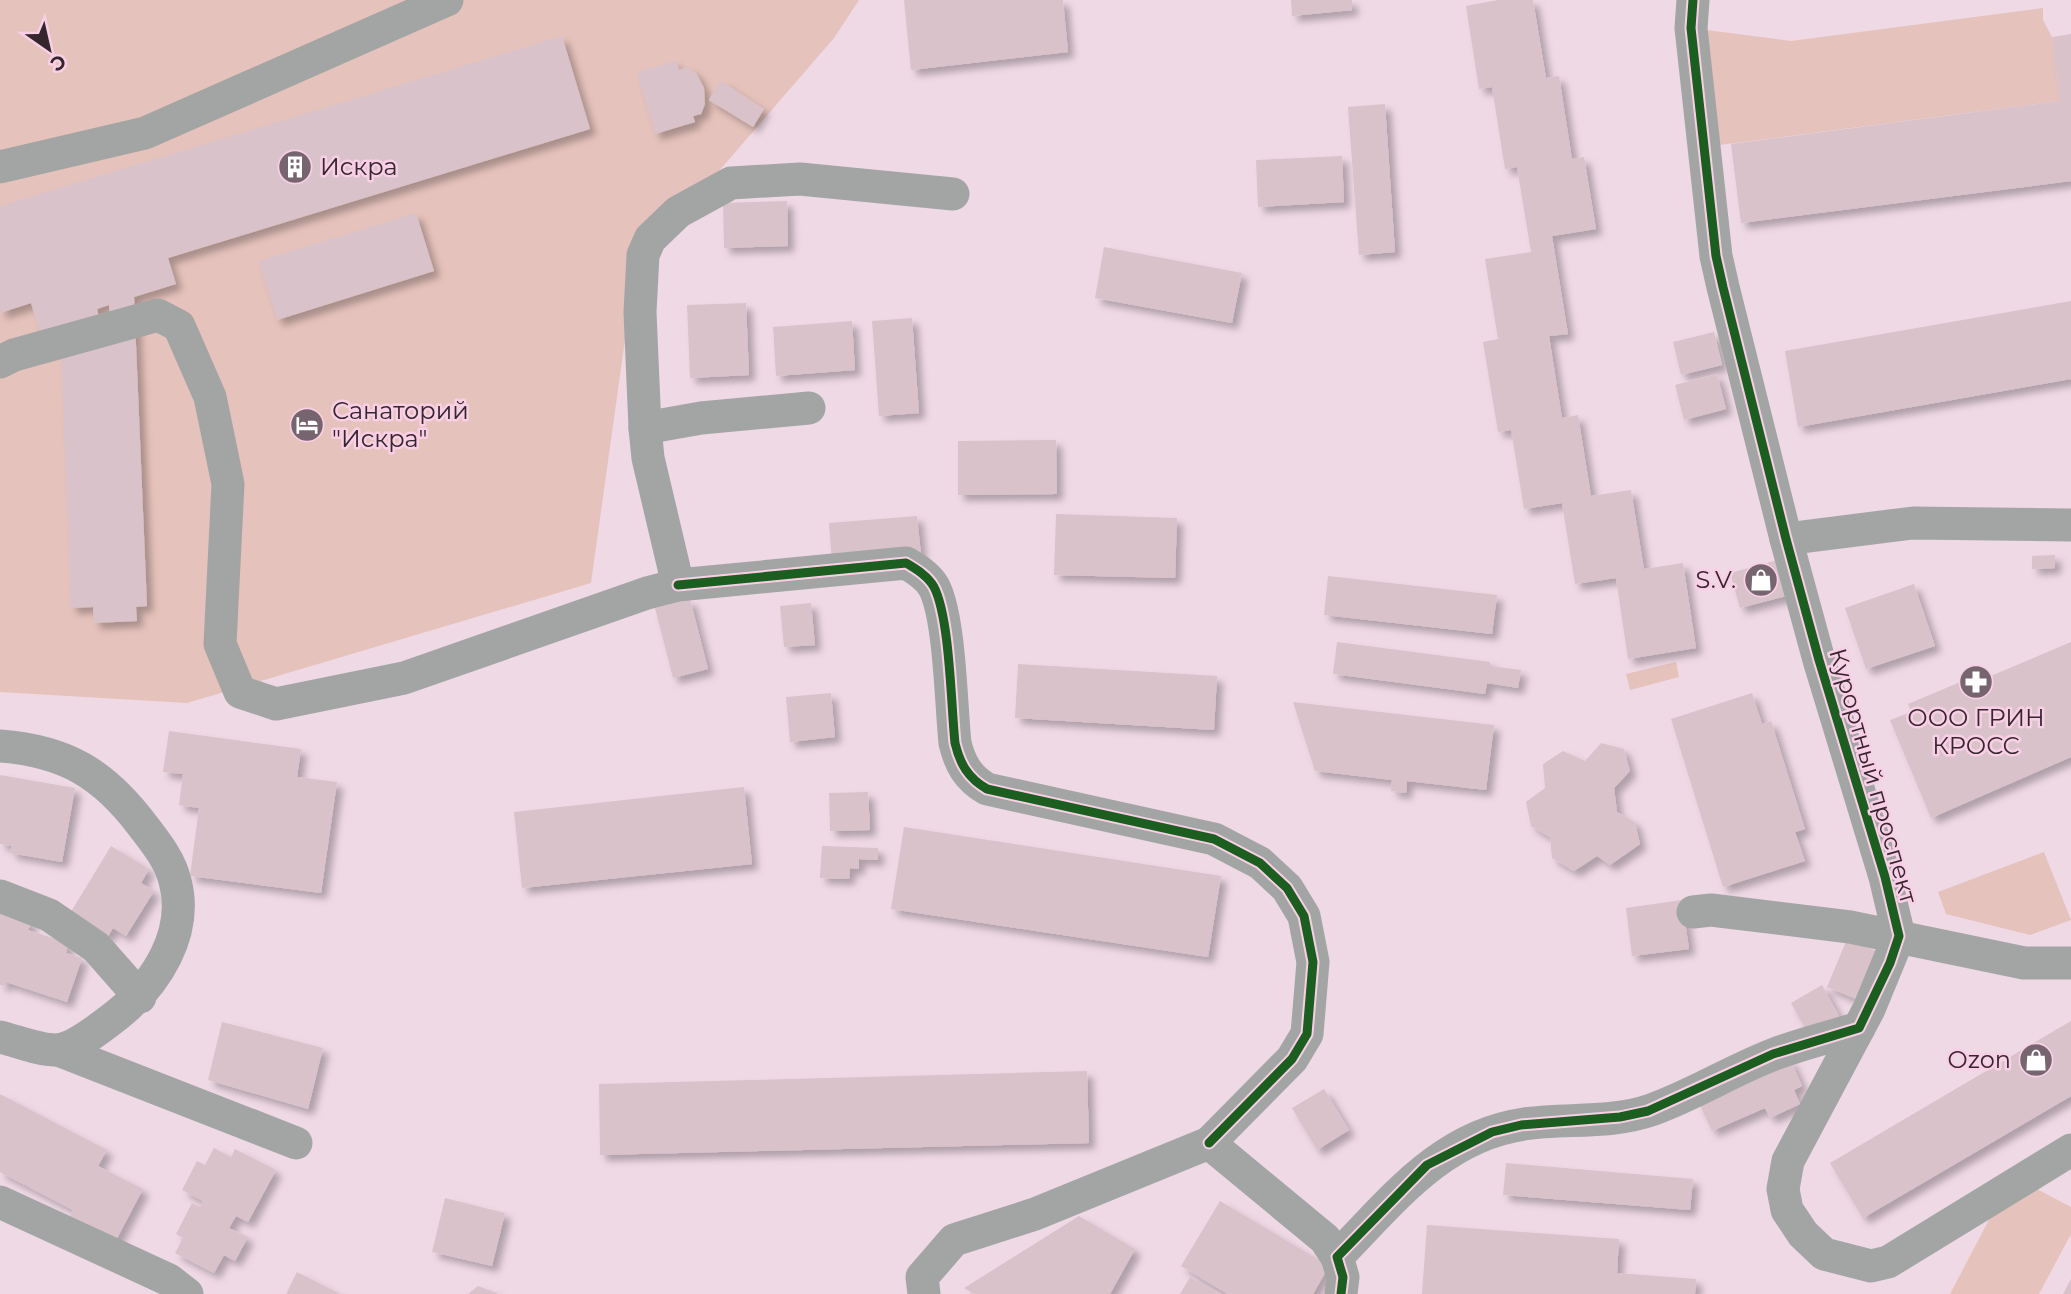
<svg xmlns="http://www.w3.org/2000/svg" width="2071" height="1294" font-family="Montserrat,sans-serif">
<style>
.green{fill:#e6c2bc}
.building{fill:#d9c2ca;filter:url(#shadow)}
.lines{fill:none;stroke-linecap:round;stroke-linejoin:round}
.minor{stroke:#a3a5a4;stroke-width:33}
.cycleway-casing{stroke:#f9cfe6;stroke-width:13}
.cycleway{stroke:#1b5e20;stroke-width:9}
.labels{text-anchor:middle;stroke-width:5;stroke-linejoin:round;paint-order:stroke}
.poi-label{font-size:24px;fill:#35262e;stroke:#f9cfe6;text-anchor:start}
.street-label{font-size:24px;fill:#35262e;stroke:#f9cfe6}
</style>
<defs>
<filter id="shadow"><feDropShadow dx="6" dy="6" stdDeviation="3.5" flood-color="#0004"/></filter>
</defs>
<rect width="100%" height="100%" fill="#efd9e5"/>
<!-- green -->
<g class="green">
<polygon points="0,0 859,0 834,38 635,268 591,583 187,703 0,692"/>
<polygon points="2043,8 2043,20 2052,37 2060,101 1704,147 1691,28 1791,41"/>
<polygon points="1676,662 1679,677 1630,690 1626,674"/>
<polygon points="2044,852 2071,920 2030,935 1946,914 1938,892"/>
<polygon points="2012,1176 2071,1207 2071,1234 2039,1294 1950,1294"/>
</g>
<!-- building -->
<g class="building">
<polygon points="904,0 1063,0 1068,52 911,70"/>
<polygon points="1291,0 1352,0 1352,10 1292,16"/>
<polygon points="1498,0 1533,0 1546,78 1559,76 1572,159 1584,157 1596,229 1552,236 1568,334 1549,336 1562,418 1578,415 1591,496 1631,490 1644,569 1683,563 1696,648 1628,659 1616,578 1575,584 1562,503 1524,509 1511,430 1498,432 1483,342 1498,339 1485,259 1531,252 1517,167 1505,169 1492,87 1479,89 1466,6"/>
<polygon points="2071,34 2071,181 1741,223 1731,144 2060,101 2052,37"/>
<polygon points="562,36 590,129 168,258 176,284 134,297 147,606 136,607 137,621 94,623 93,607 71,608 61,345 111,343 109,305 97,309 99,317 41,335 31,303 0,313 0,206"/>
<polygon points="676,61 679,70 687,67 696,73 704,88 705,104 701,114 693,116 695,122 655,134 637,72"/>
<polygon points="721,81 764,109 753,127 709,100"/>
<polygon points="1385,104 1395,252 1359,255 1348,107"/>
<polygon points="1342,156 1344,202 1258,207 1256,160"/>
<polygon points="787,201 788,246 724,248 723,203"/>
<polygon points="416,213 434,271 277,320 259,261"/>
<polygon points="1104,247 1242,273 1232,323 1095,298"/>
<polygon points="2071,301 2071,379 1798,427 1785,351"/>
<polygon points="746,303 749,375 690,378 687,305"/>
<polygon points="912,318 919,413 879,416 872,321"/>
<polygon points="852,321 855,370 776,376 773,327"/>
<polygon points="1714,332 1722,365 1681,375 1673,342"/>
<polygon points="1717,374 1726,409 1684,420 1675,385"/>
<polygon points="1056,440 1057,494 958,495 958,441"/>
<polygon points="1056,514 1177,518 1175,578 1054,575"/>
<polygon points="917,516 921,555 832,562 829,523"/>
<polygon points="2055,555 2055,568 2032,569 2032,556"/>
<polygon points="1785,558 1794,594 1740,608 1730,573"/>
<polygon points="1328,576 1497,595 1492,634 1324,615"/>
<polygon points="1914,584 1935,646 1866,669 1845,608"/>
<polygon points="690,599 708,669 673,678 655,608"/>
<polygon points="811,603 815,645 784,647 780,606"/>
<polygon points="1337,642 1490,662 1490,666 1521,670 1518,688 1487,683 1485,694 1333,674"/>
<polygon points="2071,642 2071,757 1931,818 1890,720 1911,712 1908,704 1984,672 1986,678"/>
<polygon points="1018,664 1217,676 1214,730 1015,718"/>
<polygon points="831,693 835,737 790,742 786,697"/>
<polygon points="1752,693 1762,724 1771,721 1805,829 1795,832 1805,861 1723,887 1671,719"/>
<polygon points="1293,702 1494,725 1486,790 1407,781 1406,793 1391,791 1392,780 1315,771"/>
<polygon points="169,731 301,749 297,777 337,782 321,893 190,876 199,808 179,805 183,774 163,772"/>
<polygon points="1601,743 1624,749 1630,771 1614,788 1617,812 1635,822 1640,844 1610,865 1597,856 1574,871 1552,858 1550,837 1531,826 1526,802 1545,788 1543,764 1563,751 1585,761"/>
<polygon points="0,775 75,788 62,862 10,853 12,846 0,844"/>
<polygon points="744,787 752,864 522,888 514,812"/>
<polygon points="868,792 870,830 830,831 829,793"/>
<polygon points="904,827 1221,876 1208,957 891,909"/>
<polygon points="111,846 149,869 141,883 154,891 126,936 113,928 107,938 69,915"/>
<polygon points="822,846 878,848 878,860 859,859 859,869 850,868 849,879 820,878"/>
<polygon points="1682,900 1689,949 1632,956 1626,908"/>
<polygon points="0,910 32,921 28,930 68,943 66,953 82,958 67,1002 6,982 5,986 0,985"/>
<polygon points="1847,939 1876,951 1856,999 1827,987"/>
<polygon points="1822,985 1839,1016 1808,1033 1791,1003"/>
<polygon points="2071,1021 2071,1096 1863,1218 1830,1163"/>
<polygon points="222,1022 323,1048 308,1109 208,1080"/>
<polygon points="1790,1059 1802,1086 1794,1090 1800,1104 1770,1118 1765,1108 1712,1131 1698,1101"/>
<polygon points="1087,1071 1089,1143 600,1155 599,1084"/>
<polygon points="1324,1089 1349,1130 1317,1150 1292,1108"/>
<polygon points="0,1094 107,1150 98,1166 143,1189 113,1246 67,1222 73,1210 0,1172"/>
<polygon points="214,1148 231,1157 235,1149 276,1170 248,1222 236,1216 229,1228 248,1237 235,1261 224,1255 214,1273 175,1253 183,1238 176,1234 192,1203 200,1207 203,1201 182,1190 197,1161 205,1165"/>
<polygon points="1506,1163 1693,1179 1690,1210 1503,1195"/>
<polygon points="445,1198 505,1213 492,1266 432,1252"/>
<polygon points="1220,1201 1329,1266 1313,1294 1228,1294 1181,1266"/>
<polygon points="1079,1216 1135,1249 1110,1294 974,1294 964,1288"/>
<polygon points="1427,1225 1619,1239 1617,1273 1696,1279 1695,1294 1422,1294"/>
<polygon points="297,1272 340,1294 286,1294"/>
<polygon points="1190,1277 1221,1294 1180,1294"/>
<polygon points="2071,1279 2071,1294 2063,1294"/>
<polygon points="478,1286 499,1294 468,1294"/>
</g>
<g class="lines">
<!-- minor -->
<g class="minor">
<polyline points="1693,0 1691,28 1716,256 1723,287 1786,539 1819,660 1885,877 1899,936 1869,1009 1788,1161 1783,1189 1787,1210 1803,1234 1824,1254 1871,1266 1888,1262 2071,1150"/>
<polyline points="0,167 145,133 447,0"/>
<path d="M 0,362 L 14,355 L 158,315 L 179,326 L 210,397 L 228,484 L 220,644 L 240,692 L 276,704 L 404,678 L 647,593 L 678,585 L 906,563 C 916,569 928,576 934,587 C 950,618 951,706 955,743 C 960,764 968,778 987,789 L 1214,839 L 1260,863 L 1287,888 L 1304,916 L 1313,962 L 1307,1034 L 1292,1059 L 1209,1143"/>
<polyline points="645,428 701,418 809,408"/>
<polyline points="1786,539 1913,523 2071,525"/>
<polyline points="678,585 648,458 645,428 640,312 643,255 650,239 678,212 731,183 800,179 953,194"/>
<path d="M 0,746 C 66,751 104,774 143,826 C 156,843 170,860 175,881 C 189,933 156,984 117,1015 C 103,1026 75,1048 58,1050 C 40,1051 17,1041 0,1037"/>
<polyline points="0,896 49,915 96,947 140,997"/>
<polyline points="1693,912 1711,910 1850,927 2024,963 2071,963"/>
<polyline points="58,1050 296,1143"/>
<polyline points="0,1202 169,1280 187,1294"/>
<polyline points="924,1294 922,1277 954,1240 1035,1214 1209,1143 1325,1239 1337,1257"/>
<path d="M 1341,1294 L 1343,1277 L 1337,1257 C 1392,1201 1441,1136 1524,1124 C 1566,1118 1611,1124 1651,1110 C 1693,1095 1731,1071 1772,1055 C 1800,1044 1830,1037 1859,1028"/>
</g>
<!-- cycleway casing -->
<g class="cycleway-casing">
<g id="cycleway">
<path d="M 678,585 L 906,563 C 916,569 928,576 934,587 C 950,618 951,706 955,743 C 960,764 968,778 987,789 L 1214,839 L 1260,863 L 1287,888 L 1304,916 L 1313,962 L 1307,1034 L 1292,1059 L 1209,1143"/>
<polyline points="1341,1294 1343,1277 1337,1257 1427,1165 1492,1132 1521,1125 1620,1117 1648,1111 1773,1054 1859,1028 1890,963 1899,936 1885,877 1819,660 1786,539 1723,287 1716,256 1691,28 1693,0"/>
</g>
</g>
<!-- cycleway -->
<use href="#cycleway" class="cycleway"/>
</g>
<!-- icons -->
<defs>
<g id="building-disc" transform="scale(1.75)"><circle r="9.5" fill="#76656e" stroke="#f9cfe6"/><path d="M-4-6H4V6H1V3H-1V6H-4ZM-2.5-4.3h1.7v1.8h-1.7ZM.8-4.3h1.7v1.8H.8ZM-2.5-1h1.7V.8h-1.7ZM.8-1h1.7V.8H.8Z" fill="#fff"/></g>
<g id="hotel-disc" transform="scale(1.75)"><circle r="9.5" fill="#76656e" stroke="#f9cfe6"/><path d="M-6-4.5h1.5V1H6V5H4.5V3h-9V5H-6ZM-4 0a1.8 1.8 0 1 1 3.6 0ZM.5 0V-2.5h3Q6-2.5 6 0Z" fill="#fff"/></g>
<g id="shop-disc" transform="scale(1.75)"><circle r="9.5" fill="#76656e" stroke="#f9cfe6"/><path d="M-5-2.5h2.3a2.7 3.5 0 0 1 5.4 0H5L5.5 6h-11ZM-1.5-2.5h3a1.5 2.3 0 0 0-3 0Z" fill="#fff"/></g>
<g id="pharmacy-disc" transform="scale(1.75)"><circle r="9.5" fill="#76656e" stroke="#f9cfe6"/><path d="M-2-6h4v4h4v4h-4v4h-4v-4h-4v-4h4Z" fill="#fff"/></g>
</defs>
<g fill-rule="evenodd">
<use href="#building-disc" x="295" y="167"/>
<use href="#hotel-disc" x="307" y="425"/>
<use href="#shop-disc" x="1761" y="580"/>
<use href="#pharmacy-disc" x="1976" y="682"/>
<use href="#shop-disc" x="2036" y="1060"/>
</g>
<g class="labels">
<!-- poi labels -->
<g class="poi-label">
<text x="320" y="175">Искра</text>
<text x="332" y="419">Санаторий<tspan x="332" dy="28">"Искра"</tspan></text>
<text x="1736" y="588" text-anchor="end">S.V.</text>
<text x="1976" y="726" text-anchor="middle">ООО ГРИН<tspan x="1976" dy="28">КРОСС</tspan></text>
<text x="2011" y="1068" text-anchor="end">Ozon</text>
</g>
<!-- street labels -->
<g class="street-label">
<text transform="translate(1873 776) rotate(74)" y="8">Курортный проспект</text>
</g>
</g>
<!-- north arrow -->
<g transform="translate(49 49) rotate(146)" stroke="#f9cfe6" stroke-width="5" paint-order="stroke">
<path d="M0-5L12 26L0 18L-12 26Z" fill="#35262e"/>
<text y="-10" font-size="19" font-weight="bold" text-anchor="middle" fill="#35262e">С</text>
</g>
</svg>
